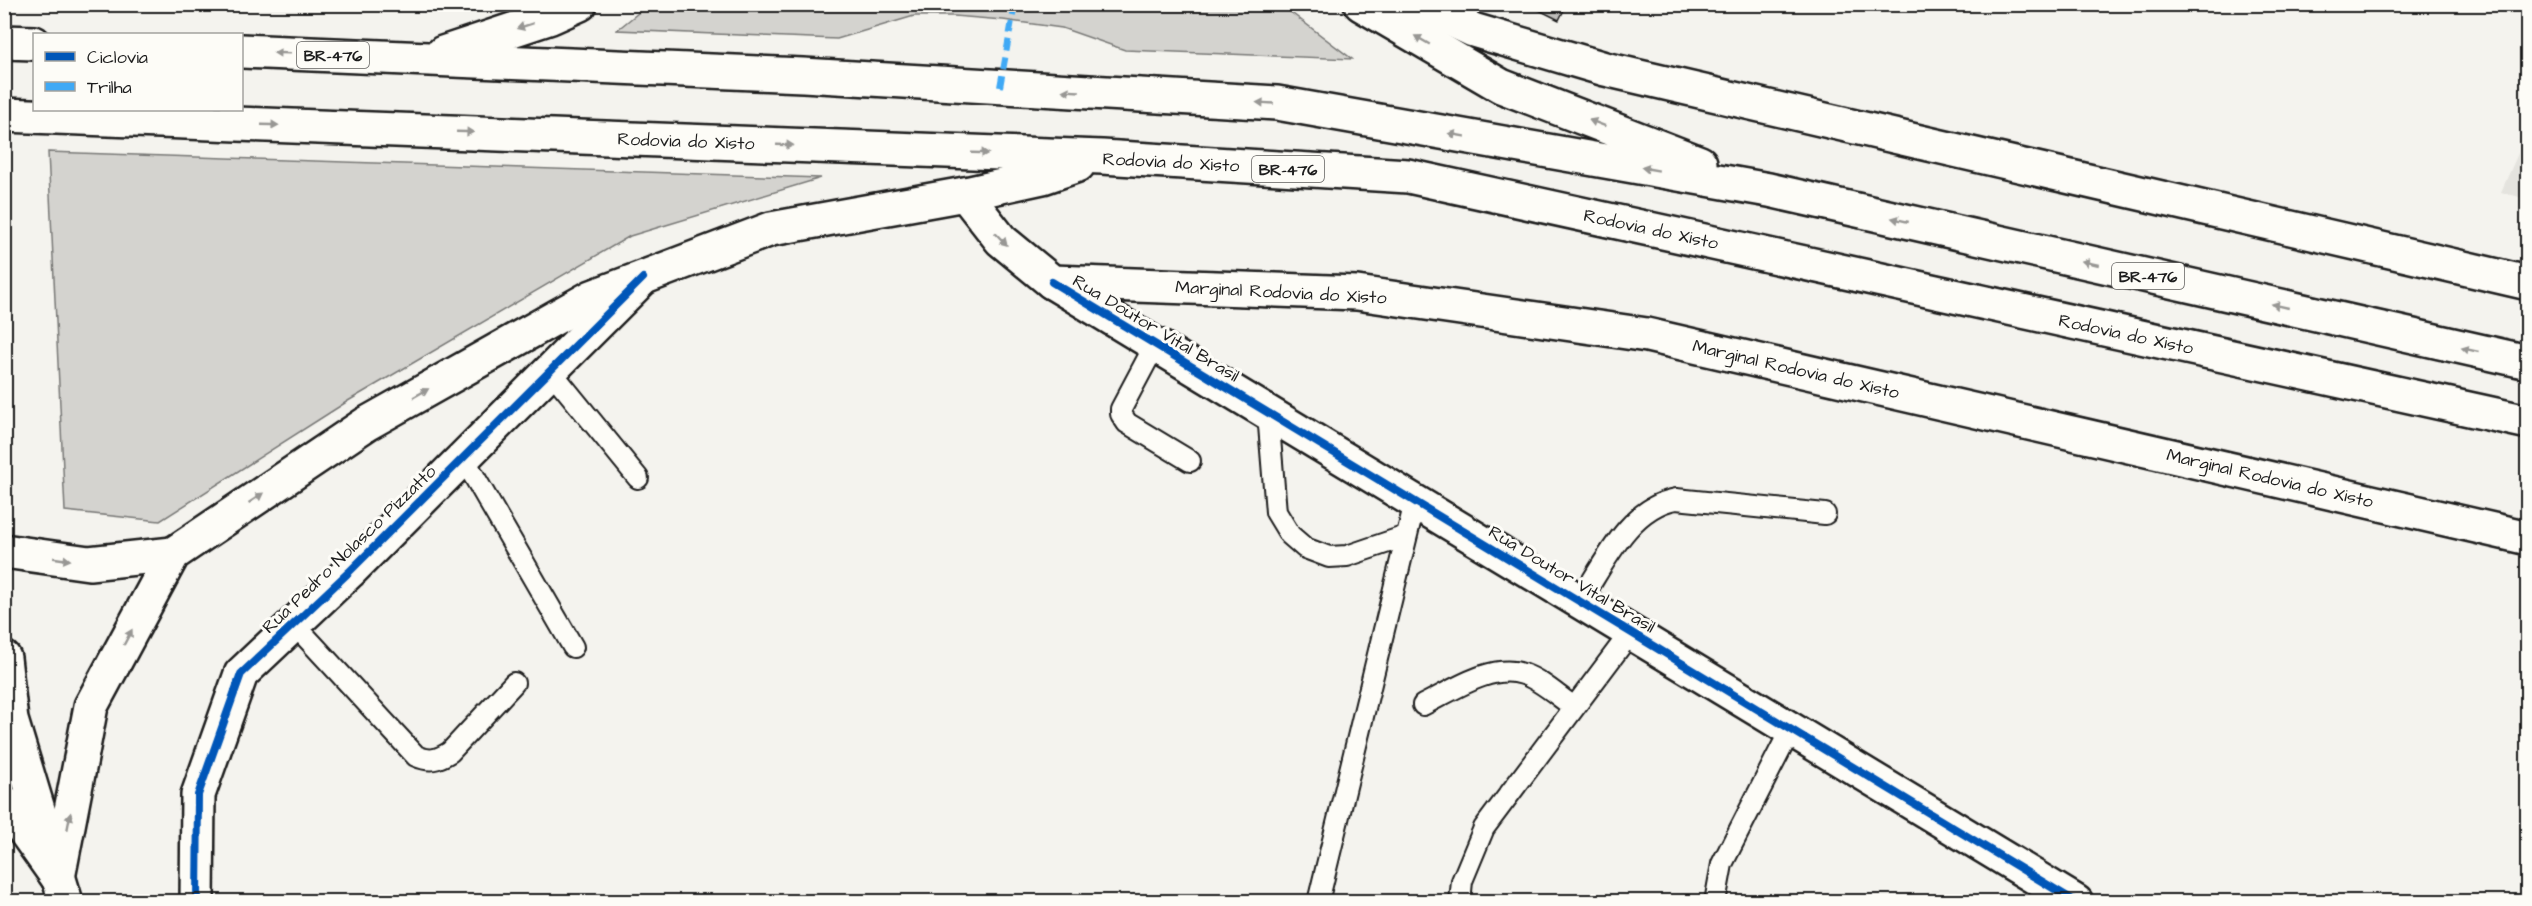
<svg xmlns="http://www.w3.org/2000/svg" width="2532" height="906" font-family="'Architects Daughter',sans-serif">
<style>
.built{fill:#e4e3de}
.green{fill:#d4d3cf;stroke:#787876;stroke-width:1.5}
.building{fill:#bebdba;stroke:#1c1c1c;stroke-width:1.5}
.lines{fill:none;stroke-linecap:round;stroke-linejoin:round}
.service-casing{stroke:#1c1c1c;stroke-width:24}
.minor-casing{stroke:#1c1c1c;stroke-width:38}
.tertiary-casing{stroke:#1c1c1c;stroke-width:38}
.secondary-casing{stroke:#1c1c1c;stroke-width:38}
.primary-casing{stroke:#1c1c1c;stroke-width:38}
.trunk-casing{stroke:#1c1c1c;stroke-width:38}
.service{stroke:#fdfcf7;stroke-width:20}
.minor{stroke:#fdfcf7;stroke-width:33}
.tertiary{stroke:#fdfcf7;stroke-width:33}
.secondary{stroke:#fdfcf7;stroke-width:33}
.primary{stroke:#fdfcf7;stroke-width:33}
.trunk{stroke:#fdfcf7;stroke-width:33}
.quiet{stroke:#3fa9f5;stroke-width:6;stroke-dasharray:12 6;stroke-linecap:butt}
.cycleway-casing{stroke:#fdfcf7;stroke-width:11}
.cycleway{stroke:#0057b8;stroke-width:8}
.oneway{fill:#989794}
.labels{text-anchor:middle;stroke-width:6;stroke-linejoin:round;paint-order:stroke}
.shield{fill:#fdfcf7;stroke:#605f5e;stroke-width:1.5}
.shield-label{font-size:16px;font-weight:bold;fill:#1c1c1c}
.street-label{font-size:18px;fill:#1c1c1c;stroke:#fdfcf7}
</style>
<rect width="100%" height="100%" fill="#f4f3ee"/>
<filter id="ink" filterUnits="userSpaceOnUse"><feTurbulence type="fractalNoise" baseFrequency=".0167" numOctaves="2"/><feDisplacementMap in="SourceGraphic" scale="12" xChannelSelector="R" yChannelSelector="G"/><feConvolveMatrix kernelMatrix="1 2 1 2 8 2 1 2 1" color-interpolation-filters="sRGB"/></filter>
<g filter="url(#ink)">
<!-- built -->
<polygon class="built" points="2527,133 2528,199 2527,199 2501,192"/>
<!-- green -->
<g class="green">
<polygon points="648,5 1281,5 1352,59 1125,50 1062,28 1003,20 954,16 914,16 837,39 617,30"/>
<polygon points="48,152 821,178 630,236 348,401 160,521 65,511"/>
</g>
<!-- building -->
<polygon class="building" points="1527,4 1567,4 1559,20"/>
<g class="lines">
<!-- service casing -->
<g class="service-casing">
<g id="service">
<polyline points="1155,345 1121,409 1121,414 1127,423 1190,461"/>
<polyline points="550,370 638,478"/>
<polyline points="1268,413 1276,512 1290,535 1305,548 1329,557 1347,556 1406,536"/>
<polyline points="463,457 573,647"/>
<path d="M 1580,601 C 1604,564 1629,507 1676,499 L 1825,514"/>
<path d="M 294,624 L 416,756 C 430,762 437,760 450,752 L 514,683"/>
<path d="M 1423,705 C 1452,691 1491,663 1523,674 C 1541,680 1559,697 1574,707"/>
<polyline points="1318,902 1415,502"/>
<polyline points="1460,902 1462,881 1484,828 1631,632"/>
<polyline points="1715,902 1722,864 1791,729"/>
</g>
</g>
<!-- minor casing -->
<g class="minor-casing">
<polyline id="minor" points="197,902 198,795 241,674 349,572 643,278"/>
</g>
<!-- tertiary casing -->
<g class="tertiary-casing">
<polyline id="tertiary" points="1052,282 2076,902"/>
</g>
<!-- secondary casing -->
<g class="secondary-casing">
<g id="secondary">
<polyline points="1418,4 1473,30 1605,69 2528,283"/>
<polyline points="965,194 1001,240 1052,282 1357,293 1647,335 2528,538"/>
</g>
</g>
<!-- primary casing -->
<g class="primary-casing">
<polyline id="primary" points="4,658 11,720 66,902"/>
</g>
<!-- trunk casing -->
<g class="trunk-casing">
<g id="trunk">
<polyline points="1361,4 1501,86 1700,163"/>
<polyline points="4,42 34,43"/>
<polyline points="242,51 803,75 1277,103 1769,190 2528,362"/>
<polyline points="443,53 551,17 580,4"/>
<polyline points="4,115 1102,157 1408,176 2528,422"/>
<polyline points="4,551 89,563 173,554"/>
<polyline points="4,802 58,878"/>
<polyline points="58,878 91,706 173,554 366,424 592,297 771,229 965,194 1043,177 1078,165"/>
</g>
</g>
<!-- service -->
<use href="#service" class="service"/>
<!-- minor -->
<use href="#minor" class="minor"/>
<!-- tertiary -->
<use href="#tertiary" class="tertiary"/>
<!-- secondary -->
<use href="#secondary" class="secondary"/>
<!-- primary -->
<use href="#primary" class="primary"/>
<!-- trunk -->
<use href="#trunk" class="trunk"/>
<!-- quiet -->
<polyline class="quiet" points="1000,87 1015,4"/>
<!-- cycleway casing -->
<g class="cycleway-casing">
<g id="cycleway">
<polyline points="1052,282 2076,902"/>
<polyline points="197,902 198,795 241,674 349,572 643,278"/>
</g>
</g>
<!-- cycleway -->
<use href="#cycleway" class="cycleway"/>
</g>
<!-- one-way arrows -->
<defs><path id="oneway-solid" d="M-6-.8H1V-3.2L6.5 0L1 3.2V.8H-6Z" transform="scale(1.5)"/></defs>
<g class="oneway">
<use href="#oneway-solid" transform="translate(525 26) rotate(162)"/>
<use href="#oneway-solid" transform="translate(1422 40) rotate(-150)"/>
<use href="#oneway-solid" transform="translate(282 53) rotate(-178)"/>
<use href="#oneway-solid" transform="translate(1071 91) rotate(-177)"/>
<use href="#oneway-solid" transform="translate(1265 103) rotate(-177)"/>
<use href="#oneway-solid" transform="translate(1597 123) rotate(-159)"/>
<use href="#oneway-solid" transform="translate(270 125) rotate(2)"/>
<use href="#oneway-solid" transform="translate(465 132) rotate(2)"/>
<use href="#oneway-solid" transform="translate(1457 135) rotate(-170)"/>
<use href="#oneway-solid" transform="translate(785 145) rotate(2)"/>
<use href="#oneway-solid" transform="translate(980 153) rotate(2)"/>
<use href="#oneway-solid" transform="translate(1650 169) rotate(-170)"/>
<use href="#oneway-solid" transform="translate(1900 220) rotate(-167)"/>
<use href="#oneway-solid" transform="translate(1001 239) rotate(46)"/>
<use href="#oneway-solid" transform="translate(2090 263) rotate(-167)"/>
<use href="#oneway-solid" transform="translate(2280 306) rotate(-167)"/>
<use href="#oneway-solid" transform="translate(2470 350) rotate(-167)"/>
<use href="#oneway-solid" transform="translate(421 393) rotate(-29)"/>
<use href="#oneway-solid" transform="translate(256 498) rotate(-34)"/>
<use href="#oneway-solid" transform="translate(62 559) rotate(8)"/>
<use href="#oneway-solid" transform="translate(128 637) rotate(-62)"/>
<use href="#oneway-solid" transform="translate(69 821) rotate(-79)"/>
</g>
</g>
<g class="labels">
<!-- shield labels -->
<g class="shield">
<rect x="297" y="42" width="72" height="26" rx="4.5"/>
<rect x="1252" y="156" width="72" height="26" rx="4.5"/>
<rect x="2112" y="263" width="72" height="26" rx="4.5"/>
</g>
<g class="shield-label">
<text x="333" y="61">BR-476</text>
<text x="1288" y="175">BR-476</text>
<text x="2148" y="282">BR-476</text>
</g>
<!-- street labels -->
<g class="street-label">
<text transform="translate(686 141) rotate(2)" y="6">Rodovia do Xisto</text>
<text transform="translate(1171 162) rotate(3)" y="6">Rodovia do Xisto</text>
<text transform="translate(1651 229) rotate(12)" y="6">Rodovia do Xisto</text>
<text transform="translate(1281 292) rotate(3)" y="6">Marginal Rodovia do Xisto</text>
<text transform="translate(1156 328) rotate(31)" y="6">Rua Doutor Vital Brasil</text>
<text transform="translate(2126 334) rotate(12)" y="6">Rodovia do Xisto</text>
<text transform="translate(1796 369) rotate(13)" y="6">Marginal Rodovia do Xisto</text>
<text transform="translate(2270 478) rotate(13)" y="6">Marginal Rodovia do Xisto</text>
<text transform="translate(349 549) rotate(-44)" y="6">Rua Pedro Nolasco Pizzatto</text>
<text transform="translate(1572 579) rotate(31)" y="6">Rua Doutor Vital Brasil</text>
</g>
</g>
<!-- margin -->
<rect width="2532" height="906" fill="none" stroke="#fdfcf7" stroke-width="24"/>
<rect x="12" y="12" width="2508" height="882" fill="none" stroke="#1c1c1c" stroke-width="2" filter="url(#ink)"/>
<!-- legend -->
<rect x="33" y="33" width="210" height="78" fill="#fdfcf7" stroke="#a3a29f" stroke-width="1.5"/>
<rect x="45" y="52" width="30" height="9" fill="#0057b8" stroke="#a3a29f" stroke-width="1.5"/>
<text x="87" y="63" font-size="18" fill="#1c1c1c">Ciclovia</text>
<rect x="45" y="82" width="30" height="9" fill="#3fa9f5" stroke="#a3a29f" stroke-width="1.5"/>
<text x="87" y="93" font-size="18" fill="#1c1c1c">Trilha</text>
</svg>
